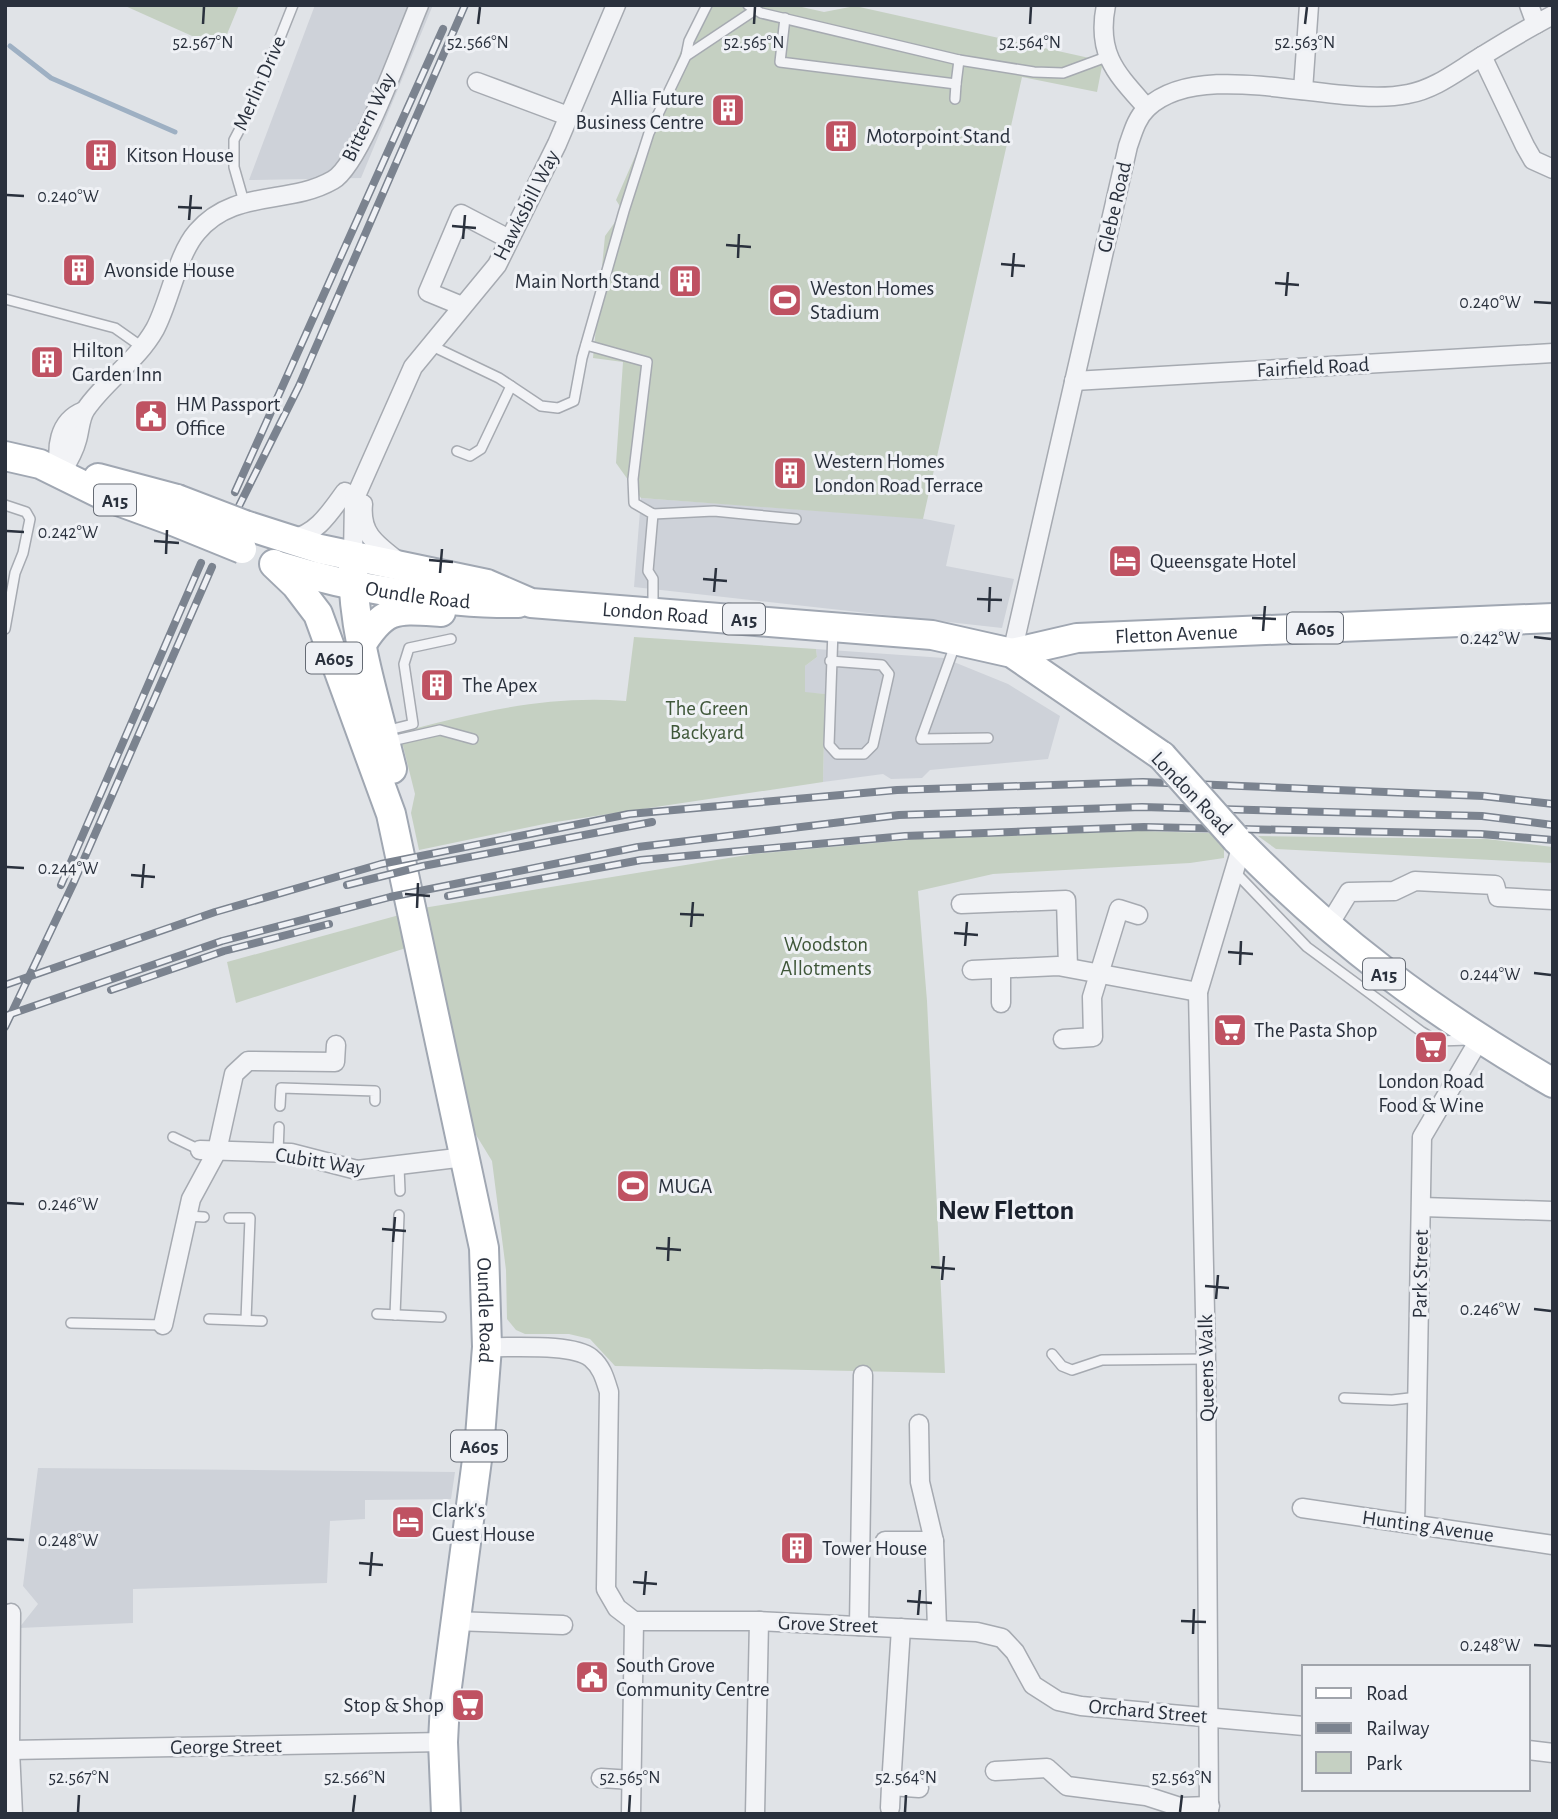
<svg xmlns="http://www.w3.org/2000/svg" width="1558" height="1819" font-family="'Alegreya Sans',sans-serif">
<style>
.built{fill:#ced2d9}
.green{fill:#c5d0c2}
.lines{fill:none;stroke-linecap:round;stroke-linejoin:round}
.stream{stroke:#9eb0c3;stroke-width:5}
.lane-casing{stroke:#a6aab1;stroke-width:12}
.street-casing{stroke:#a6aab1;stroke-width:21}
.primary-casing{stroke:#a0a7b2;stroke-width:32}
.lane{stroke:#f2f3f6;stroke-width:9}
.street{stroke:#f2f3f6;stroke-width:18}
.primary{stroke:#fff;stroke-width:28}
.rail-casing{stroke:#7b838f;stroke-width:8}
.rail{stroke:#eff1f5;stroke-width:5;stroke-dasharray:16;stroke-linecap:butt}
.primary-bridge-casing{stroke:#a0a7b2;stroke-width:32;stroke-linecap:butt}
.primary-bridge{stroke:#fff;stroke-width:28}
.ticks{fill:none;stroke:#2a313d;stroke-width:2.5}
.labels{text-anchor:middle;stroke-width:6;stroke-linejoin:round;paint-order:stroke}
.shield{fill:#eff1f5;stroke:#656b74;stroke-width:2}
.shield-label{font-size:19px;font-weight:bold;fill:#2a313d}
.street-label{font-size:21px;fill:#2a313d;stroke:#eff1f5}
.poi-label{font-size:21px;fill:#2a313d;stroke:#eff1f5;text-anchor:start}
.park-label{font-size:21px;fill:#3f5739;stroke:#eff1f5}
.district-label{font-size:28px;font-weight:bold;fill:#1c222e;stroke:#eff1f5}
.ticks-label{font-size:18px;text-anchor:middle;fill:#2a313d;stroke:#eff1f5;stroke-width:6;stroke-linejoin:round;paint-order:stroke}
</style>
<rect width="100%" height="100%" fill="#e0e3e7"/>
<!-- built -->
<g class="built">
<polygon points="315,5 433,5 361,178 249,180"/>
<polygon points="641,498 920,518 955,525 946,566 1014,579 1002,628 634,587"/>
<polygon points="816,649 944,658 1008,684 1060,716 1048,759 930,770 922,778 891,779 883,774 823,782 825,694 805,693 805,666 817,657"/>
<polygon points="38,1468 455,1472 451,1499 365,1500 365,1519 330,1521 327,1583 133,1589 133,1623 19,1628 38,1604 23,1586"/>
</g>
<!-- green -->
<g class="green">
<polygon points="123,5 239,5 223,44 201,40"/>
<polygon points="701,5 793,5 824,12 855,6 1103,61 1097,92 1022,77 923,519 641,498 616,463 623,362 593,358 605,236 623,211 616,200"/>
<path d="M 634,637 L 816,649 L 817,657 L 805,666 L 805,692 L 825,694 L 823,782 L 549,823 L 419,850 L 411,813 L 415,794 L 403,746 L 396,744 L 394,734 C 474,713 543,695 626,701 Z"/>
<polygon points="1141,831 1210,833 1224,849 1224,858 1190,863 993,874 918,891 927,1001 945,1373 615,1366 590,1339 569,1334 525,1334 516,1330 507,1319 506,1270 492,1161 470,1125 423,908 753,854 918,839"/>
<polygon points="1258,836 1487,839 1553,847 1553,863 1276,849"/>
<polygon points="403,914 409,947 236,1003 227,962"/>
</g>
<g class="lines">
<!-- stream -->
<polyline class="stream" points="10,46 51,78 175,132"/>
<!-- lane casing -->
<g class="lane-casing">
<g id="lane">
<polyline points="748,5 761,13 959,60 1034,72 1063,73 1109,56"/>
<polyline points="785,18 780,62 956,84 959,60"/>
<polyline points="686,56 689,41 707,5"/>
<polyline points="955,99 956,84"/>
<polyline points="244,202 234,167 234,140 256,98 293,5"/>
<polyline points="5,299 115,328 142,347"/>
<polyline points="430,345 499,378 541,406 558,408 574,401 582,358 624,211 649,133 686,56 755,10"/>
<polyline points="586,345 647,362 633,479 634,503 653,514 648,571 653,579 653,609"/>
<polyline points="457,451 470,456 481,449 511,386"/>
<polyline points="5,505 26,512 30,519 23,553 15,573 5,629"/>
<polyline points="653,514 714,511 796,519"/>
<polyline points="955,645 921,739 988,738"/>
<polyline points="830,661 882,665 889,674 873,745 864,754 837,754 829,745 833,630"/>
<polyline points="385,731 413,724 404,664 409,648 451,639"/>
<polyline points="387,742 440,730 473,739"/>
<polyline points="1236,873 1307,947 1422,1032 1437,1041 1470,1040"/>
<polyline points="280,1106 281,1088 375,1091 375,1101"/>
<polyline points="173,1137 200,1150"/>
<polyline points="278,1153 279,1127"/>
<polyline points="399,1167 400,1191"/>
<polyline points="187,1216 204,1217"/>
<polyline points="229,1218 250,1218 246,1320"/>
<polyline points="377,1314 441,1317"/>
<polyline points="395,1315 399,1215"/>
<polyline points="209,1319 262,1321"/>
<polyline points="71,1323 163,1325"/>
<polyline points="1052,1354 1062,1366 1072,1370 1102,1360 1206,1359"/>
<polyline points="1344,1398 1392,1400 1418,1397"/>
</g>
</g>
<!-- street casing -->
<g class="street-casing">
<g id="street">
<path d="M 1106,5 C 1096,55 1117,74 1147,108"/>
<polyline points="1529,5 1536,24"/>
<polyline points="1482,56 1525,146 1533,160 1553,169"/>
<polyline points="477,82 568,116"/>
<polyline points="1303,90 1309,5"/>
<polyline points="462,306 428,292 461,214 509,239"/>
<polyline points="1074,381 1553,353"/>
<path d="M 61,473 C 68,462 74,452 77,440 C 80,430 80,417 86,409 C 106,380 137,361 155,329 C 170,301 177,255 197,232 C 234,188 288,206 333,180 C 361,164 404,40 419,5"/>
<path d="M 61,473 C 55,449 58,421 84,411"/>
<path d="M 363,504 C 360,534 376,544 399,562"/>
<path d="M 292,539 C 318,533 330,512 345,492"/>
<polyline points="353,556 354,500 413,367 497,265 557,144 616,5"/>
<path d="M 1012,653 L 1128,146 C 1133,132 1136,119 1147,108 C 1204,55 1336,109 1408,94 C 1435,89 1456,72 1479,58 C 1503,43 1528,28 1553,15"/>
<polyline points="961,904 1066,900 1068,967"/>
<polyline points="1327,928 1349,892 1394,891 1415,881 1495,885 1498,897 1553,900"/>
<polyline points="1001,969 1001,1003"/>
<polyline points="972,970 1058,966 1198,992"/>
<polyline points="1063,1039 1093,1037 1092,997 1119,909 1138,915"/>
<polyline points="200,1150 291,1153 357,1170 465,1157"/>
<polyline points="1422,1207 1553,1211"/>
<polyline points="163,1325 191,1199 217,1151 234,1074 248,1061 335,1062 336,1045"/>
<path d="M 487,1347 C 511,1348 572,1343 591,1358 C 602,1367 605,1379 609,1392 L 606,1589 L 617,1608 L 634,1621 L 759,1621 L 977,1632 L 1002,1638 L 1015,1652 L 1033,1685 L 1058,1701 L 1081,1706 L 1304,1726"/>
<polyline points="919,1424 920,1482 934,1541 937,1628"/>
<polyline points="1302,1508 1553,1545"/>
<polyline points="1415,1524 1422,1137 1479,1040"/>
<polyline points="885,1541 934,1541"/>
<polyline points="11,1613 10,1750 13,1814"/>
<polyline points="454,1621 563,1625"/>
<polyline points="859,1626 863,1375"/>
<polyline points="901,1628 891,1786 919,1788"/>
<polyline points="10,1750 443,1742"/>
<polyline points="1528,1750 1553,1753"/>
<polyline points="995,1771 1047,1768 1067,1786 1146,1796 1180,1807 1210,1806"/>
<polyline points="601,1778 632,1780"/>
<polyline points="890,1808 891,1786"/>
<polyline points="631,1814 634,1621"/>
<polyline points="755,1814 759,1621"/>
<polyline points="1209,1814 1206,1359 1198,992 1242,845"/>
</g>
</g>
<!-- primary casing -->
<g class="primary-casing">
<g id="primary">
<polyline points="5,456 40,464 107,497 173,521"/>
<polyline points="98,478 177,499"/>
<path id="s1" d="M 245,525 L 320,549 L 487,584 L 531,603 L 932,635 L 1012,653 L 1162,756"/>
<path id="s2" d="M 274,564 L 296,585 L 318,614 L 391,814 L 484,1248 L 487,1347 L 480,1437 L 445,1702 L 443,1742 L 446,1814"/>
<path id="s3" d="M 279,566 C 350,588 444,604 518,603"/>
<path d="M 353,566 C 353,636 376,702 392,769"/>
<path d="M 360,647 C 385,606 396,609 441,612"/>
<path id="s4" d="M 1012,653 L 1077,638 L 1553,618"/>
<path d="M 1236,839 C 1335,941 1430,1011 1553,1083"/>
</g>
</g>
<!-- lane -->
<use href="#lane" class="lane"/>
<!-- street -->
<use href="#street" class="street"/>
<!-- primary -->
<use href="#primary" class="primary"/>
<!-- rail casing -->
<g class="rail-casing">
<g id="rail">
<polyline points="235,492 443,29"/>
<polyline points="236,512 299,386 465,5"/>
<polyline points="61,885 201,563"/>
<polyline points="347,885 423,866 652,822"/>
<polyline points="448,896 641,860 905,836 1144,827 1481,834 1553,840"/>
<polyline points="5,985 215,912 381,864 629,814 897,790 1143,782 1483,796 1553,804"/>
<polyline points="111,990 224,951 329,924"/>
<polyline points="5,1016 222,941 390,897 638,847 899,815 1142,807 1482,816 1553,825"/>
<polyline points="5,1027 74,882 212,567"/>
</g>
</g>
<!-- rail -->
<use href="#rail" class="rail"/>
<!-- primary-bridge casing -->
<g class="primary-bridge-casing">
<g id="primary-bridge">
<polyline points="177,499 245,525"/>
<polyline points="173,521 242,549"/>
<polyline points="1162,756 1236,839"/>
</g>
</g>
<!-- primary-bridge -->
<use href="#primary-bridge" class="primary-bridge"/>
</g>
<!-- ticks -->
<path class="ticks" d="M 203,24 L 204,7M 478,24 L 480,7M 754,24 L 755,7M 1030,24 L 1031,7M 1305,24 L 1307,7M 7,195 L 24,196M 178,207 L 202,208M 189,220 L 191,195M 452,226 L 476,228M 463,239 L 465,215M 726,245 L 751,247M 738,258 L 739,234M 1001,264 L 1025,266M 1012,277 L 1014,253M 1275,283 L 1299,285M 1286,296 L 1288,272M 1534,302 L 1551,303M 7,531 L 24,532M 154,541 L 179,543M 166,554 L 167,530M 429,560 L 453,562M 440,573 L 442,549M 703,579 L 727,581M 714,592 L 716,568M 977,599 L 1002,600M 989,612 L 990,587M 1252,618 L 1276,619M 1263,631 L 1265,606M 1534,637 L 1551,639M 7,867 L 24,868M 131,875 L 155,877M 142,888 L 144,864M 405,894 L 430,896M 417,908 L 418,883M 680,914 L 704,915M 691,927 L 693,902M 954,933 L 978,935M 965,946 L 967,922M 1228,952 L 1253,954M 1240,965 L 1241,941M 1534,973 L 1551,975M 7,1203 L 24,1204M 382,1229 L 406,1231M 393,1242 L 395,1217M 656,1248 L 681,1250M 668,1261 L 669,1237M 931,1267 L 955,1269M 942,1280 L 944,1256M 1205,1286 L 1229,1288M 1216,1299 L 1218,1275M 1534,1309 L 1551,1311M 7,1539 L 24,1540M 359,1563 L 383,1565M 370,1576 L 372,1552M 633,1582 L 657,1584M 644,1595 L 646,1571M 907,1601 L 932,1603M 918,1615 L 920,1590M 1181,1621 L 1206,1622M 1193,1634 L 1194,1609M 1534,1645 L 1551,1646M 78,1812 L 79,1795M 353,1812 L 355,1795M 629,1812 L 630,1795M 905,1812 L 906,1795M 1180,1812 L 1182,1795"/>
<!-- icons -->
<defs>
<g id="building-square" transform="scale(1.75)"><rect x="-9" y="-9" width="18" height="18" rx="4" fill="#bf5262" stroke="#eff1f5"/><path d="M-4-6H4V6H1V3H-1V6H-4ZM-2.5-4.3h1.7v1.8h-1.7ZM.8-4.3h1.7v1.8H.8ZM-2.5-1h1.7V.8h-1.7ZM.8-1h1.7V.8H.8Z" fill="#fff"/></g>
<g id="stadium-square" transform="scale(1.75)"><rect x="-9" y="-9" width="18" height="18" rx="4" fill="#bf5262" stroke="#eff1f5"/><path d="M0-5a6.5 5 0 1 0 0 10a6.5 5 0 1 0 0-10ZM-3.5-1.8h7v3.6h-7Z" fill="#fff"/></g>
<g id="civic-square" transform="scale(1.75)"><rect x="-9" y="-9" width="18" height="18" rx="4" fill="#bf5262" stroke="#eff1f5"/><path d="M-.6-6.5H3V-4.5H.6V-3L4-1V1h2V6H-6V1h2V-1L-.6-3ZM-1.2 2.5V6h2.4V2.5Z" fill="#fff"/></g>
<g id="hotel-square" transform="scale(1.75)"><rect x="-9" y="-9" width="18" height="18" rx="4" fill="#bf5262" stroke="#eff1f5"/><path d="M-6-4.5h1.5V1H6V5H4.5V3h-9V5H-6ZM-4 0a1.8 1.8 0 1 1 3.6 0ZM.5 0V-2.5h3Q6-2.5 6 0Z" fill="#fff"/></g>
<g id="supermarket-square" transform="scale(1.75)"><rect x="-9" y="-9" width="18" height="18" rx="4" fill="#bf5262" stroke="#eff1f5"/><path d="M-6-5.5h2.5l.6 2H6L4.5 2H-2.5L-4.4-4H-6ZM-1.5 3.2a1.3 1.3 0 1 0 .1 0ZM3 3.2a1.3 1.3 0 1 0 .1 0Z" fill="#fff"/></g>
</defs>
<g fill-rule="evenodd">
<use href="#building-square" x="728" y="110"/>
<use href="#building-square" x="841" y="136"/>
<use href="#building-square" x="101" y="155"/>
<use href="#building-square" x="79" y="270"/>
<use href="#building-square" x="685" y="281"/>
<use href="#stadium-square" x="785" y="300"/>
<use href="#building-square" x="47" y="362"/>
<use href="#civic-square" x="151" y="416"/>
<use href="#building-square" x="790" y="473"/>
<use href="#hotel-square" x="1125" y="561"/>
<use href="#building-square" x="437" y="685"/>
<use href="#supermarket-square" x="1230" y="1030"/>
<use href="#supermarket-square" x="1431" y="1047"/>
<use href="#stadium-square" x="633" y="1186"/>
<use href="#hotel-square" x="408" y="1522"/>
<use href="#building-square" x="797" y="1548"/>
<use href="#civic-square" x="592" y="1677"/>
<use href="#supermarket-square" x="468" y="1705"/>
</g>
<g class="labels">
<!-- shield labels -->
<g class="shield">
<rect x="94" y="484.5" width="42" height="31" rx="5"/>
<rect x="723" y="603.5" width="42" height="31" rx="5"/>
<rect x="1287" y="612.5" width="56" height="31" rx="5"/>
<rect x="306" y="642.5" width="56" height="31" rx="5"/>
<rect x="1363" y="958.5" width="42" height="31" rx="5"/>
<rect x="451" y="1430.5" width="56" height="31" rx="5"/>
</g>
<g class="shield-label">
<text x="115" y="507">A15</text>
<text x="744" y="626">A15</text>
<text x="1315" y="635">A605</text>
<text x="334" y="665">A605</text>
<text x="1384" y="981">A15</text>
<text x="479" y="1453">A605</text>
</g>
<!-- street labels -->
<g class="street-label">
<text transform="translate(259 83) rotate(-66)" y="7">Merlin Drive</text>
<text transform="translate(368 117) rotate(-64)" y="7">Bittern Way</text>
<text transform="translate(526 205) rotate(-63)" y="7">Hawksbill Way</text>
<text transform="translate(1114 207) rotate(-77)" y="7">Glebe Road</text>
<text transform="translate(1313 367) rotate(-3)" y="7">Fairfield Road</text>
<text dy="7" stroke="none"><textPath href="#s3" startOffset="142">Oundle Road</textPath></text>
<text dy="7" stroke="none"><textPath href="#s1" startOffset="422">London Road</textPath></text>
<text dy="7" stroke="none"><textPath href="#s4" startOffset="166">Fletton Avenue</textPath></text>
<text transform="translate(1192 793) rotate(46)" y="7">London Road</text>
<text transform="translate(320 1161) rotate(9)" y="7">Cubitt Way</text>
<text transform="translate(1420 1274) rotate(-89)" y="7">Park Street</text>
<text dy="7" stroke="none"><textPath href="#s2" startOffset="786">Oundle Road</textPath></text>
<text transform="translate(1206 1368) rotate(-91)" y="7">Queens Walk</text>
<text transform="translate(1428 1526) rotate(8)" y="7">Hunting Avenue</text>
<text transform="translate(828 1624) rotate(2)" y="7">Grove Street</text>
<text transform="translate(1148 1711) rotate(5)" y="7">Orchard Street</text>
<text transform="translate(226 1746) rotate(-1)" y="7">George Street</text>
</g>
<!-- poi labels -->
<g class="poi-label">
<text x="704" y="105" text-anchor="end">Allia Future<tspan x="704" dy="24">Business Centre</tspan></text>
<text x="866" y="143">Motorpoint Stand</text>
<text x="126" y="162">Kitson House</text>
<text x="104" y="277">Avonside House</text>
<text x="660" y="288" text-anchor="end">Main North Stand</text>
<text x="810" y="295">Weston Homes<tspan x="810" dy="24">Stadium</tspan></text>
<text x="72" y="357">Hilton<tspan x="72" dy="24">Garden Inn</tspan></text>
<text x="176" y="411">HM Passport<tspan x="176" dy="24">Office</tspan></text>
<text x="814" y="468">Western Homes<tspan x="814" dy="24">London Road Terrace</tspan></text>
<text x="1150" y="568">Queensgate Hotel</text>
<text x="462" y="692">The Apex</text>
<text x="1254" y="1037">The Pasta Shop</text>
<text x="1431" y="1088" text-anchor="middle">London Road<tspan x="1431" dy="24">Food &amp; Wine</tspan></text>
<text x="658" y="1193">MUGA</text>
<text x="432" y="1517">Clark's<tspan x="432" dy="24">Guest House</tspan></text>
<text x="822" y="1555">Tower House</text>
<text x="616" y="1672">South Grove<tspan x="616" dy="24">Community Centre</tspan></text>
<text x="444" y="1712" text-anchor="end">Stop &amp; Shop</text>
</g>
<!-- park labels -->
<g class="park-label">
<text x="707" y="715">The Green<tspan x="707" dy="24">Backyard</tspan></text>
<text x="826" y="951">Woodston<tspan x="826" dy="24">Allotments</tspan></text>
</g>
<!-- district labels -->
<g class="district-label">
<text x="1006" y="1219">New Fletton</text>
</g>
</g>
<g class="ticks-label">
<text x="203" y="48">52.567°N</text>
<text x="478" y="48">52.566°N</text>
<text x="754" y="48">52.565°N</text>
<text x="1030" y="48">52.564°N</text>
<text x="1305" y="48">52.563°N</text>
<text x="68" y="202">0.240°W</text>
<text x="1490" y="308">0.240°W</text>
<text x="68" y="538">0.242°W</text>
<text x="1490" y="644">0.242°W</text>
<text x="68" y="874">0.244°W</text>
<text x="1490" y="980">0.244°W</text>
<text x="68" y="1210">0.246°W</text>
<text x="1490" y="1315">0.246°W</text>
<text x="68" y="1546">0.248°W</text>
<text x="1490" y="1651">0.248°W</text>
<text x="79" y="1783">52.567°N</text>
<text x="355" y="1783">52.566°N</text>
<text x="630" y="1783">52.565°N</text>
<text x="906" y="1783">52.564°N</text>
<text x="1182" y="1783">52.563°N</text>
</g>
<!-- border -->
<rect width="1558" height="1819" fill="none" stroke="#2a313d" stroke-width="14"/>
<!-- legend -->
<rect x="1302" y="1665" width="228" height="126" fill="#eff1f5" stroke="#a0a4ab" stroke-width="2"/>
<rect x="1316" y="1688" width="35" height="10" fill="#ffffff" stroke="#a0a4ab" stroke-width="2"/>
<text x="1366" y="1700" font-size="21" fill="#2a313d">Road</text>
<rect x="1316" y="1723" width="35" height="10" fill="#7b838f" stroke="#a0a4ab" stroke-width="2"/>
<text x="1366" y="1735" font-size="21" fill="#2a313d">Railway</text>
<rect x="1316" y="1752" width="35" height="21" fill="#c5d0c2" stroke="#a0a4ab" stroke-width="2"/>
<text x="1366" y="1770" font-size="21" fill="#2a313d">Park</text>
</svg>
